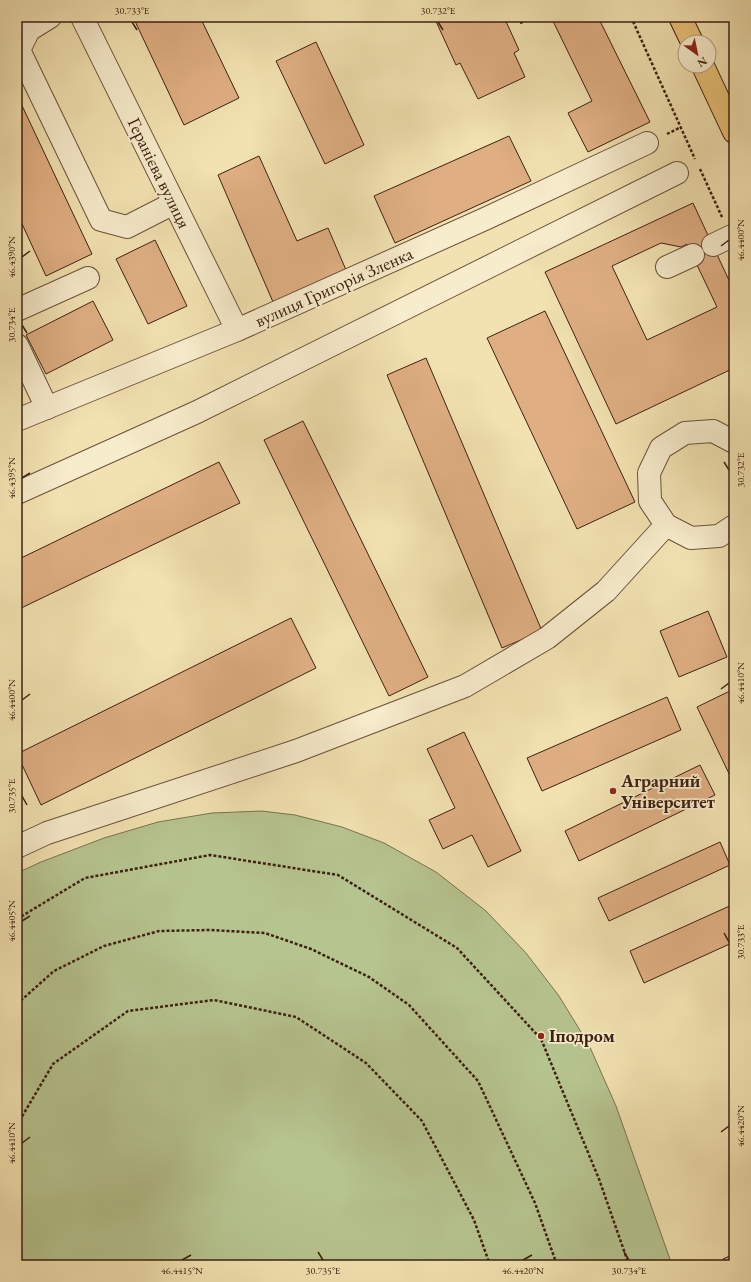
<svg xmlns="http://www.w3.org/2000/svg" width="751" height="1282" font-family="'EB Garamond',serif">
<style>
.green{fill:#b6c48f;stroke:#7a7250}
.building{fill:#dfaf83;stroke:#3e2012;fill-rule:evenodd}
.lines{fill:none;stroke-linecap:round;stroke-linejoin:round}
.minor-casing{stroke:#6b503a;stroke-width:24}
.major-casing{stroke:#3e2012;stroke-width:24}
.path{stroke:#3e2012;stroke-width:2.5;stroke-dasharray:3 2;stroke-linecap:butt}
.minor{stroke:#f7eccc;stroke-width:22}
.major{stroke:#e9c178;stroke-width:22}
.ticks{fill:none;stroke:#3e2012;stroke-width:1.5}
.poi-dot{fill:#8f2418;stroke:#f7eccc;stroke-width:1.5}
.labels{text-anchor:middle;stroke-width:3.5;stroke-linejoin:round;paint-order:stroke}
.street-label{font-size:18px;fill:#3e2012;stroke:#f7eccc}
.poi-label{font-size:18px;font-weight:bold;fill:#3e2012;stroke:#f7eccc;text-anchor:start}
.neatline{fill:none;stroke:#3e2012;stroke-width:1.5}
.ticks-label{font-size:10px;text-anchor:middle;fill:#3e2012}
</style>
<rect width="100%" height="100%" fill="#f2e2b1"/>
<filter id="stains"><feTurbulence type="fractalNoise" baseFrequency=".005" numOctaves="4"/><feColorMatrix values="0 0 0 0 .2 0 0 0 0 .09 0 0 0 0 .02 0 0 0 .5 -.17"/></filter>
<radialGradient id="worn" r=".72"><stop offset=".6" stop-color="#630" stop-opacity="0"/><stop offset="1" stop-color="#630" stop-opacity=".3"/></radialGradient>
<!-- green -->
<polygon class="green" points="262,811 295,815 342,827 384,843 436,872 486,911 526,953 559,996 589,1045 616,1106 672,1265 17,1265 17,873 41,862 104,838 158,822 212,813"/>
<!-- building -->
<g class="building">
<polygon points="133,17 200,17 239,98 184,125"/>
<polygon points="434,17 504,17 519,50 514,53 525,77 478,99 460,63 456,65"/>
<polygon points="551,17 598,17 650,122 588,152 568,113 592,101"/>
<polygon points="316,42 364,145 325,164 276,61"/>
<polygon points="17,95 92,254 46,276 17,213"/>
<polygon points="509,136 531,181 395,243 374,196"/>
<polygon points="259,156 297,241 328,228 346,270 273,302 218,175"/>
<path d="M 693,203 L 734,291 L 734,368 L 616,424 L 545,272 ZM 661,243 L 681,247 L 687,244 L 717,307 L 647,340 L 612,266 Z"/>
<polygon points="155,240 187,306 148,324 116,259"/>
<polygon points="93,301 113,340 46,374 26,335"/>
<polygon points="545,311 635,502 577,529 487,338"/>
<polygon points="426,358 542,631 502,648 387,375"/>
<polygon points="303,421 428,677 389,696 264,440"/>
<polygon points="219,462 240,503 17,610 17,560"/>
<polygon points="708,611 727,657 679,677 660,631"/>
<polygon points="291,618 316,668 41,805 17,754"/>
<polygon points="734,689 734,784 697,707"/>
<polygon points="667,697 681,730 542,791 527,758"/>
<polygon points="464,732 521,851 488,867 472,835 443,849 429,820 455,808 427,749"/>
<polygon points="700,765 715,795 579,861 565,831"/>
<polygon points="720,842 730,865 609,921 598,898"/>
<polygon points="734,904 734,942 644,983 630,951"/>
<polygon points="734,1254 734,1265 726,1265 723,1259"/>
</g>
<g class="lines">
<!-- minor casing -->
<g class="minor-casing">
<g id="minor">
<polyline points="50,17 29,30 19,50 101,220 127,227 174,203"/>
<polyline points="82,17 237,330"/>
<polyline points="713,245 734,235"/>
<polyline points="667,267 693,255"/>
<polyline points="17,310 88,278"/>
<polyline points="17,345 47,408"/>
<polyline points="17,420 237,330 487,218 647,143"/>
<polyline points="734,442 713,431 685,433 661,448 649,473 650,501 666,525 691,538 719,536 734,526"/>
<polyline points="17,493 197,412 677,173"/>
<polyline points="17,847 47,833 296,751 465,686 547,638 606,591 666,525"/>
</g>
</g>
<!-- major casing -->
<g class="major-casing">
<g id="major">
<polyline points="680,17 692,42"/>
<polyline points="703,66 734,132"/>
</g>
</g>
<!-- path -->
<g class="path">
<polyline points="631,17 695,159"/>
<polyline points="520,23 533,17"/>
<polyline points="667,134 681,127"/>
<polyline points="700,169 722,217"/>
<polyline points="17,919 85,878 210,855 338,875 457,948 541,1039 599,1179 629,1265"/>
<polyline points="17,1004 54,971 104,946 159,931 210,930 265,933 311,949 369,977 409,1005 478,1081 535,1203 557,1265"/>
<polyline points="17,1125 53,1064 128,1011 214,1000 296,1017 366,1063 422,1121 474,1220 490,1265"/>
</g>
<!-- minor -->
<use href="#minor" class="minor"/>
<!-- major -->
<use href="#major" class="major"/>
</g>
<!-- ticks -->
<path class="ticks" d="M 132,22 L 137,30M 438,22 L 443,30M 721,246 L 729,240M 22,257 L 30,251M 22,325 L 27,333M 724,462 L 729,470M 22,478 L 30,473M 721,689 L 729,683M 22,700 L 30,694M 22,796 L 27,805M 22,921 L 30,916M 724,933 L 729,942M 721,1132 L 729,1126M 22,1143 L 30,1137M 318,1252 L 323,1260M 624,1252 L 629,1260M 182,1260 L 191,1255M 523,1260 L 532,1255"/>
<!-- markers -->
<g class="poi-dot">
<circle cx="613" cy="791" r="4"/>
<circle cx="541" cy="1036" r="4"/>
</g>
<g class="labels">
<!-- street labels -->
<g class="street-label">
<text transform="translate(159 173) rotate(64)" y="6">Геранієва вулиця</text>
<text transform="translate(334 287) rotate(-24)" y="6">вулиця Григорія Зленка</text>
</g>
<!-- poi labels -->
<g class="poi-label">
<text x="621" y="787">Аграрний<tspan x="621" dy="21">Університет</tspan></text>
<text x="549" y="1042">Іподром</text>
</g>
</g>
<!-- margin -->
<rect width="751" height="1282" fill="none" stroke="#f2e2b1" stroke-width="44"/>
<!-- north arrow -->
<g transform="translate(697 54) rotate(147)"><circle r="19" fill="#f7eccc" stroke="#ad9a82"/>
<path d="M0-3L7 15L0 10L-7 15Z" fill="#8f2418"/>
<text y="-6" font-size="11" font-weight="bold" text-anchor="middle" fill="#3e2012">N</text>
</g>
<rect x="22" y="22" width="707" height="1238" class="neatline"/>
<g class="ticks-label">
<text x="132" y="14">30.733°E</text>
<text x="438" y="14">30.732°E</text>
<text transform="translate(740 240) rotate(-90)" y="4">46.4400°N</text>
<text transform="translate(11 257) rotate(-90)" y="4">46.4390°N</text>
<text transform="translate(11 325) rotate(-90)" y="4">30.734°E</text>
<text transform="translate(740 470) rotate(-90)" y="4">30.732°E</text>
<text transform="translate(11 478) rotate(-90)" y="4">46.4395°N</text>
<text transform="translate(740 683) rotate(-90)" y="4">46.4410°N</text>
<text transform="translate(11 700) rotate(-90)" y="4">46.4400°N</text>
<text transform="translate(11 796) rotate(-90)" y="4">30.735°E</text>
<text transform="translate(11 921) rotate(-90)" y="4">46.4405°N</text>
<text transform="translate(740 942) rotate(-90)" y="4">30.733°E</text>
<text transform="translate(740 1126) rotate(-90)" y="4">46.4420°N</text>
<text transform="translate(11 1143) rotate(-90)" y="4">46.4410°N</text>
<text x="182" y="1274">46.4415°N</text>
<text x="323" y="1274">30.735°E</text>
<text x="523" y="1274">46.4420°N</text>
<text x="629" y="1274">30.734°E</text>
</g>
<rect width="100%" height="100%" filter="url(#stains)"/>
<rect width="100%" height="100%" fill="url(#worn)"/>
</svg>
